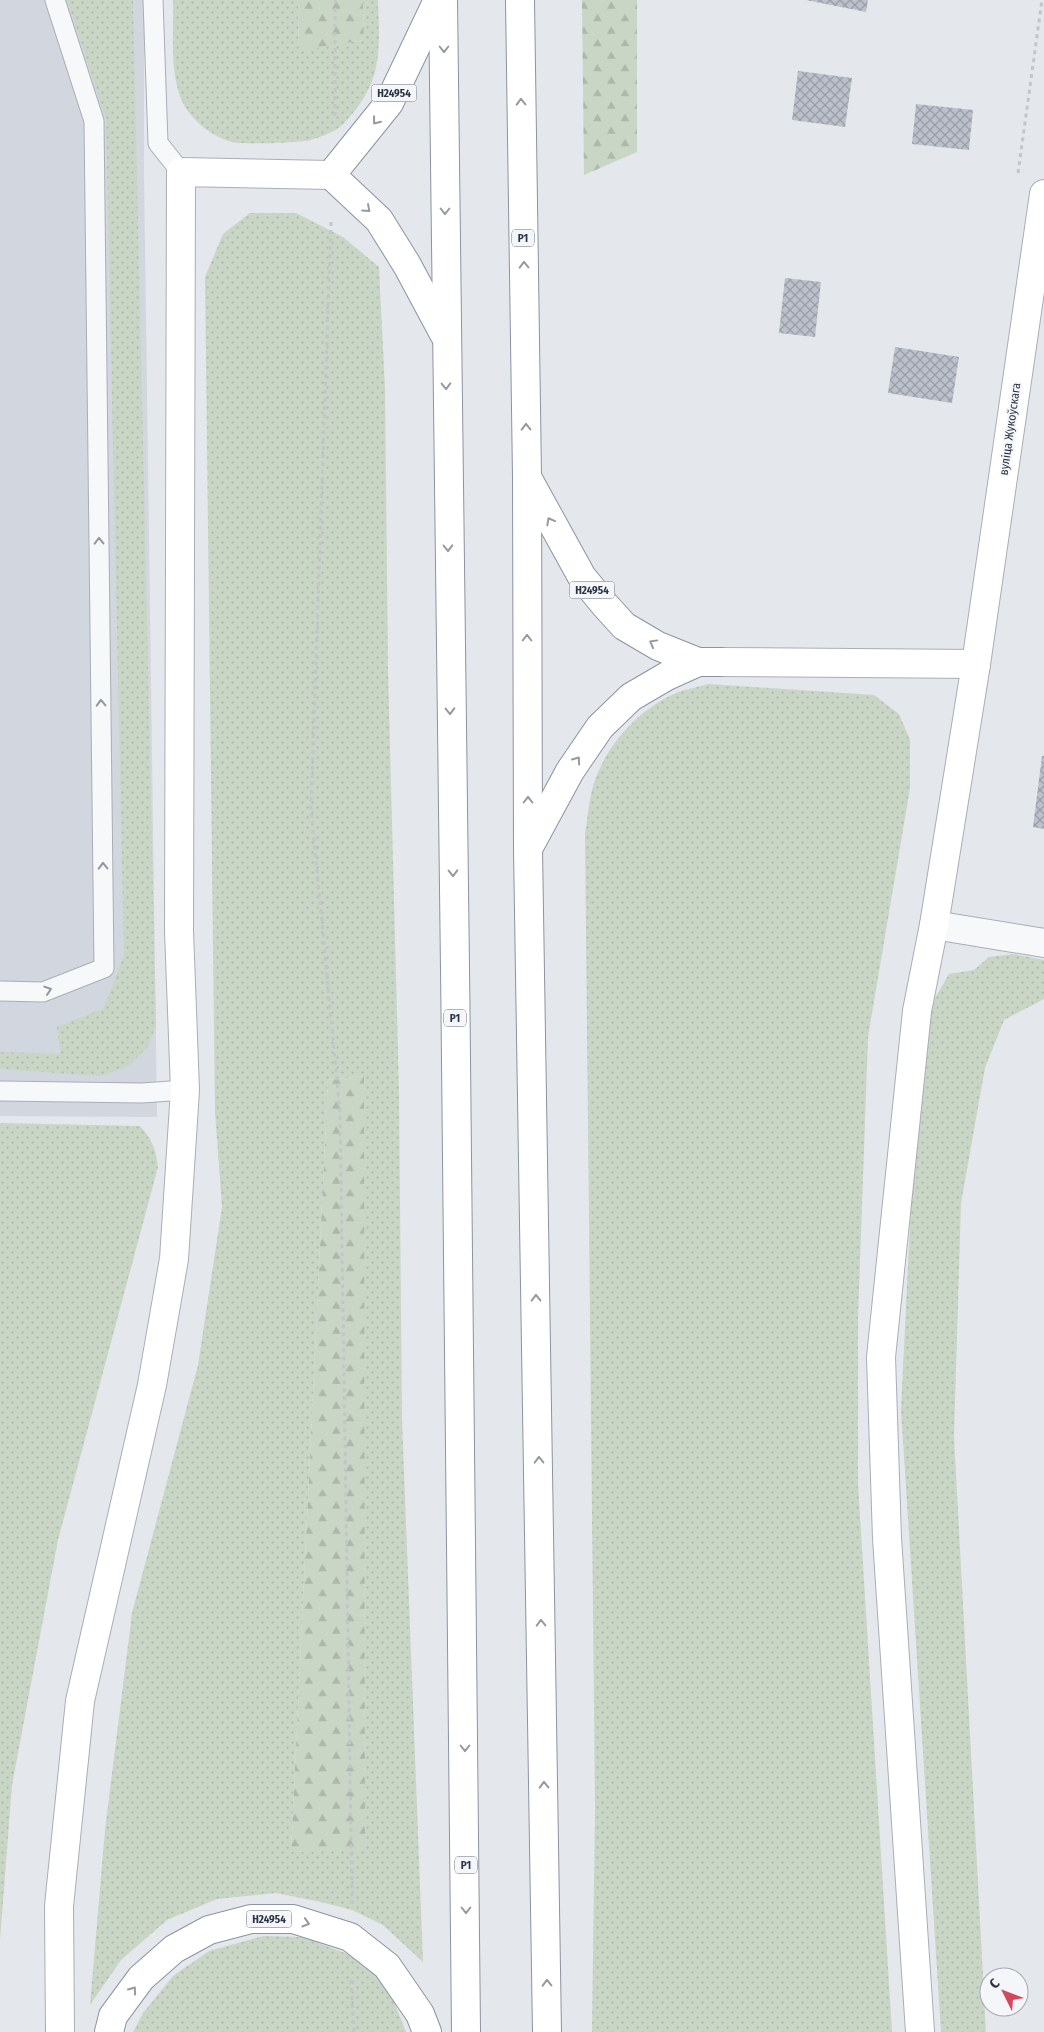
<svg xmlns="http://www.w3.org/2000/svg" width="1044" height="2032" font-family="'Fira Sans Condensed',sans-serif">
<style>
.built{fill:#d2d6de}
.grass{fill:url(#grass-dots);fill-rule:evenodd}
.forest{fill:url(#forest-firs)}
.building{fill:url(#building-cross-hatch)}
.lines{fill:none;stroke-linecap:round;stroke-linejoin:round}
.lane-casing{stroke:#a9aeb7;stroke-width:21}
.street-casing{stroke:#a9aeb7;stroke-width:30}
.secondary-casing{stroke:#a9aeb7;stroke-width:30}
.highway-casing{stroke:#8b94a3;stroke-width:30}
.path{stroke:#c2c5cb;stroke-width:3;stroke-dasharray:4 4;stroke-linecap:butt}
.lane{stroke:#f7f8fa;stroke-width:19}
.street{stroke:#f7f8fa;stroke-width:28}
.secondary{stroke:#fff;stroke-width:28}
.highway{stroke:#fff;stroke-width:28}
.oneway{stroke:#959aa2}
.oneway2{stroke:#9196a0}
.labels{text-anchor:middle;stroke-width:4;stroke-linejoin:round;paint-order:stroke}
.shield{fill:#f4f6f9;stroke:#676e7b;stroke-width:1}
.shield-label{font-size:11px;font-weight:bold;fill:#2b3445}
.street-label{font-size:12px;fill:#2b3445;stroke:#f4f6f9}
</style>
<defs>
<pattern id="grass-dots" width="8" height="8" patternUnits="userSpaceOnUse" patternTransform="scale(1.25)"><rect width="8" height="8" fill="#c9d6c5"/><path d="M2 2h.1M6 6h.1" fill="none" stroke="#adb8ab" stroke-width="1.8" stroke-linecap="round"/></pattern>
<pattern id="forest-firs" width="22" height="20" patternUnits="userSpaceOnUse" patternTransform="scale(1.25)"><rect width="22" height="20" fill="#c9d6c5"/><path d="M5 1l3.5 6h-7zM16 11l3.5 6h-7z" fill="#adb8ab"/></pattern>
<pattern id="building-cross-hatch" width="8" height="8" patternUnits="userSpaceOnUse" patternTransform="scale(1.25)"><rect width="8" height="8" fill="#bbc0ca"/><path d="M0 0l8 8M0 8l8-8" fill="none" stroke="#989da6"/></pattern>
</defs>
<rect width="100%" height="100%" fill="#e4e7ec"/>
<!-- built -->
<polygon class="built" points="0,0 144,0 144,174 157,1117 0,1116"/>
<!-- grass -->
<g class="grass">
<polygon points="67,0 133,0 156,1026 147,1048 128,1066 101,1076 0,1069 0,1052 60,1054 57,1027 104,1008 124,955 106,120"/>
<path d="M 173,0 L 298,0 L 299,50 L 364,40 L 363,0 L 378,0 C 379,34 383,69 363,99 C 357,108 349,119 341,126 C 334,132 319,138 310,140 C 300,143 249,144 238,143 C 216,140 191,121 182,101 C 169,71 174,33 173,0 Z"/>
<path d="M 250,213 L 296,213 L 343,237 L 379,267 L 385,389 L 388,670 L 399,1091 L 402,1420 L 423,1962 L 383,1925 L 352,1910 L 321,1902 L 276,1893 L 217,1899 L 167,1920 L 121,1960 L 90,2005 L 105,1830 L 132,1613 L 198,1365 L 222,1207 L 215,1112 L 205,277 L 223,234 ZM 363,1076 L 365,1849 L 291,1852 L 328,1080 Z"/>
<path d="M 709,684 L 874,695 L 899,714 L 910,740 L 910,788 L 868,1037 L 858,1318 L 858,1484 L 892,2032 L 592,2032 L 595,1806 L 585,833 C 588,817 589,798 594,783 C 607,744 638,710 676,693 C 686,689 699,687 709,684 Z"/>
<polygon points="1013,954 1044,960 1044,999 1004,1020 985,1068 961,1203 954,1437 986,2032 941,2032 901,1410 910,1224 922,1053 935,998 949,974 974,970 989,957"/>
<path d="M 0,1123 L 140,1126 C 152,1139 156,1150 158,1167 L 58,1540 L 12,1785 L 0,1940 Z"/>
<polygon points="263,1936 303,1937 350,1955 374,1973 392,1997 406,2032 133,2032 143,2013 173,1976 209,1951"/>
</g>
<!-- forest -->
<g class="forest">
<polygon points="298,0 363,0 364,40 299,51"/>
<polygon points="582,0 637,0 637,152 584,175"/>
<polygon points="364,1076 365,1850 291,1852 328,1080"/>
</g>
<!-- building -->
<g class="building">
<polygon points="806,0 868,0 866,12"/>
<polygon points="798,71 852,78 845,127 792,120"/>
<polygon points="916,104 973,110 969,150 912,144"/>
<polygon points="785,278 821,282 815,337 779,333"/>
<polygon points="895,347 959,357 952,403 888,393"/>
<polygon points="1042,756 1044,756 1044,829 1033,827"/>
</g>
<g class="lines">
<!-- lane casing -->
<g class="lane-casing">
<g id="lane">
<polyline points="153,0 158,143 181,172"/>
<polyline points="0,991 43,992 104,968 94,121 55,0"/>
<polyline points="0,1091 142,1093 185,1090"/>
</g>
</g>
<!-- street casing -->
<g class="street-casing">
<polyline id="street" points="934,925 1044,943"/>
</g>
<!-- secondary casing -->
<g class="secondary-casing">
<g id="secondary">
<polyline points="720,662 976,664"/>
<polyline points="60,2032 59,1906 80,1701 152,1385 174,1259 185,1090 179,931 181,172 331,175"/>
<polyline points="920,2032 887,1538 881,1357 917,1011 934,925 976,664 1044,194"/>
</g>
</g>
<!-- highway casing -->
<g class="highway-casing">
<g id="highway">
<polyline points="438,0 389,103 331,175 379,220 407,265 444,334"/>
<path d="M 443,0 C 448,677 464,1355 466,2032"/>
<polyline points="520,0 527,476 528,849 547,2032"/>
<polyline points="528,479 582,577 605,605 624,626 658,646 698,662"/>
<polyline points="530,845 570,771 600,727 631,697 667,676 698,662 720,662"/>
<polyline points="109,2032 113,2016 141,1978 174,1949 209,1930 251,1919 293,1919 350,1937 387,1966 420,2014 427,2032"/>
</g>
</g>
<!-- path -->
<g class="path">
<polyline points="335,116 335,0"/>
<polyline points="1018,173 1042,0"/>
<polyline points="331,222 311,808 340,1113 352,1904"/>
<polyline points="351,1980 354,2032"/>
</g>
<!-- lane -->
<use href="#lane" class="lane"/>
<!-- street -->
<use href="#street" class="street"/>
<!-- secondary -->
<use href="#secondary" class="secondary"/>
<!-- highway -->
<use href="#highway" class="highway"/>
</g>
<!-- one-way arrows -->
<defs><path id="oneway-chevron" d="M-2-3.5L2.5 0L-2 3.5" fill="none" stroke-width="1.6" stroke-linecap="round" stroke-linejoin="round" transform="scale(1.25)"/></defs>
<g class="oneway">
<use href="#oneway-chevron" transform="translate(444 49) rotate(90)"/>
<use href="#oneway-chevron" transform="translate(521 102) rotate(-91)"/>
<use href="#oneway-chevron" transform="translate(376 121) rotate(128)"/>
<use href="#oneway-chevron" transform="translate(367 209) rotate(42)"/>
<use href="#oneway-chevron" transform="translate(445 211) rotate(90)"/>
<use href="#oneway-chevron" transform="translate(524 265) rotate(-91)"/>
<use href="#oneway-chevron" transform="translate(446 386) rotate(89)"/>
<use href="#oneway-chevron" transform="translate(526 427) rotate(-91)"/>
<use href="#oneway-chevron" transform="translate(550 521) rotate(-118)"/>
<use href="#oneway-chevron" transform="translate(448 548) rotate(89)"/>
<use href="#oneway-chevron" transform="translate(527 638) rotate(-90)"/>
<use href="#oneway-chevron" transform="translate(653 643) rotate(-151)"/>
<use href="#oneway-chevron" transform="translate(450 711) rotate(89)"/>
<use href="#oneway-chevron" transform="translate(577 760) rotate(-55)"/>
<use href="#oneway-chevron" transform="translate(528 800) rotate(-90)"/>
<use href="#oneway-chevron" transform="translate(453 873) rotate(89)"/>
<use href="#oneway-chevron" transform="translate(536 1298) rotate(-91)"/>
<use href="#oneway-chevron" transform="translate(539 1460) rotate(-91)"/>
<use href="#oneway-chevron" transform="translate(541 1623) rotate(-91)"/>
<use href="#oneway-chevron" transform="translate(465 1748) rotate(90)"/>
<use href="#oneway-chevron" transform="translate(544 1785) rotate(-91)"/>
<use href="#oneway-chevron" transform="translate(466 1910) rotate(90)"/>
<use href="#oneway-chevron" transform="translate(306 1923) rotate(17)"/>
<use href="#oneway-chevron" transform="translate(547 1983) rotate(-91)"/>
<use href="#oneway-chevron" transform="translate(133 1990) rotate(-54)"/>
</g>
<g class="oneway2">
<use href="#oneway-chevron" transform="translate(99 541) rotate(-91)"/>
<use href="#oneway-chevron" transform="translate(101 703) rotate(-91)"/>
<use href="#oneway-chevron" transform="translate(103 866) rotate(-91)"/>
<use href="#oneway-chevron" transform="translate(48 990) rotate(-18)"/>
</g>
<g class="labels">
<!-- shield labels -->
<g class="shield">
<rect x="371.5" y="84.5" width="45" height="17" rx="4"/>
<rect x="512" y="229.5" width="22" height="17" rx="4"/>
<rect x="569.5" y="581.5" width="45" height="17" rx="4"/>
<rect x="444" y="1009.5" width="22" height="17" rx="4"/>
<rect x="455" y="1856.5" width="22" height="17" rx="4"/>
<rect x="246.5" y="1910.5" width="45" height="17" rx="4"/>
</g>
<g class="shield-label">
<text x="394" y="97">Н24954</text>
<text x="523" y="242">Р1</text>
<text x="592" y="594">Н24954</text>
<text x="455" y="1022">Р1</text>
<text x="466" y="1869">Р1</text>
<text x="269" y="1923">Н24954</text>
</g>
<!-- street labels -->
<g class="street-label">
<text transform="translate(1010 429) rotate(-82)" y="4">вуліца Жукоўскага</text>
</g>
</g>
<!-- north arrow -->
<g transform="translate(1004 1992) rotate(312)"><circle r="24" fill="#f4f6f9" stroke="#a4a8b1"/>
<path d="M0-4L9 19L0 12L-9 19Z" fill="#d1495b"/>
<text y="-8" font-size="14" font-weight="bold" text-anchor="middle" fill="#2b3445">С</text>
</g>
</svg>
